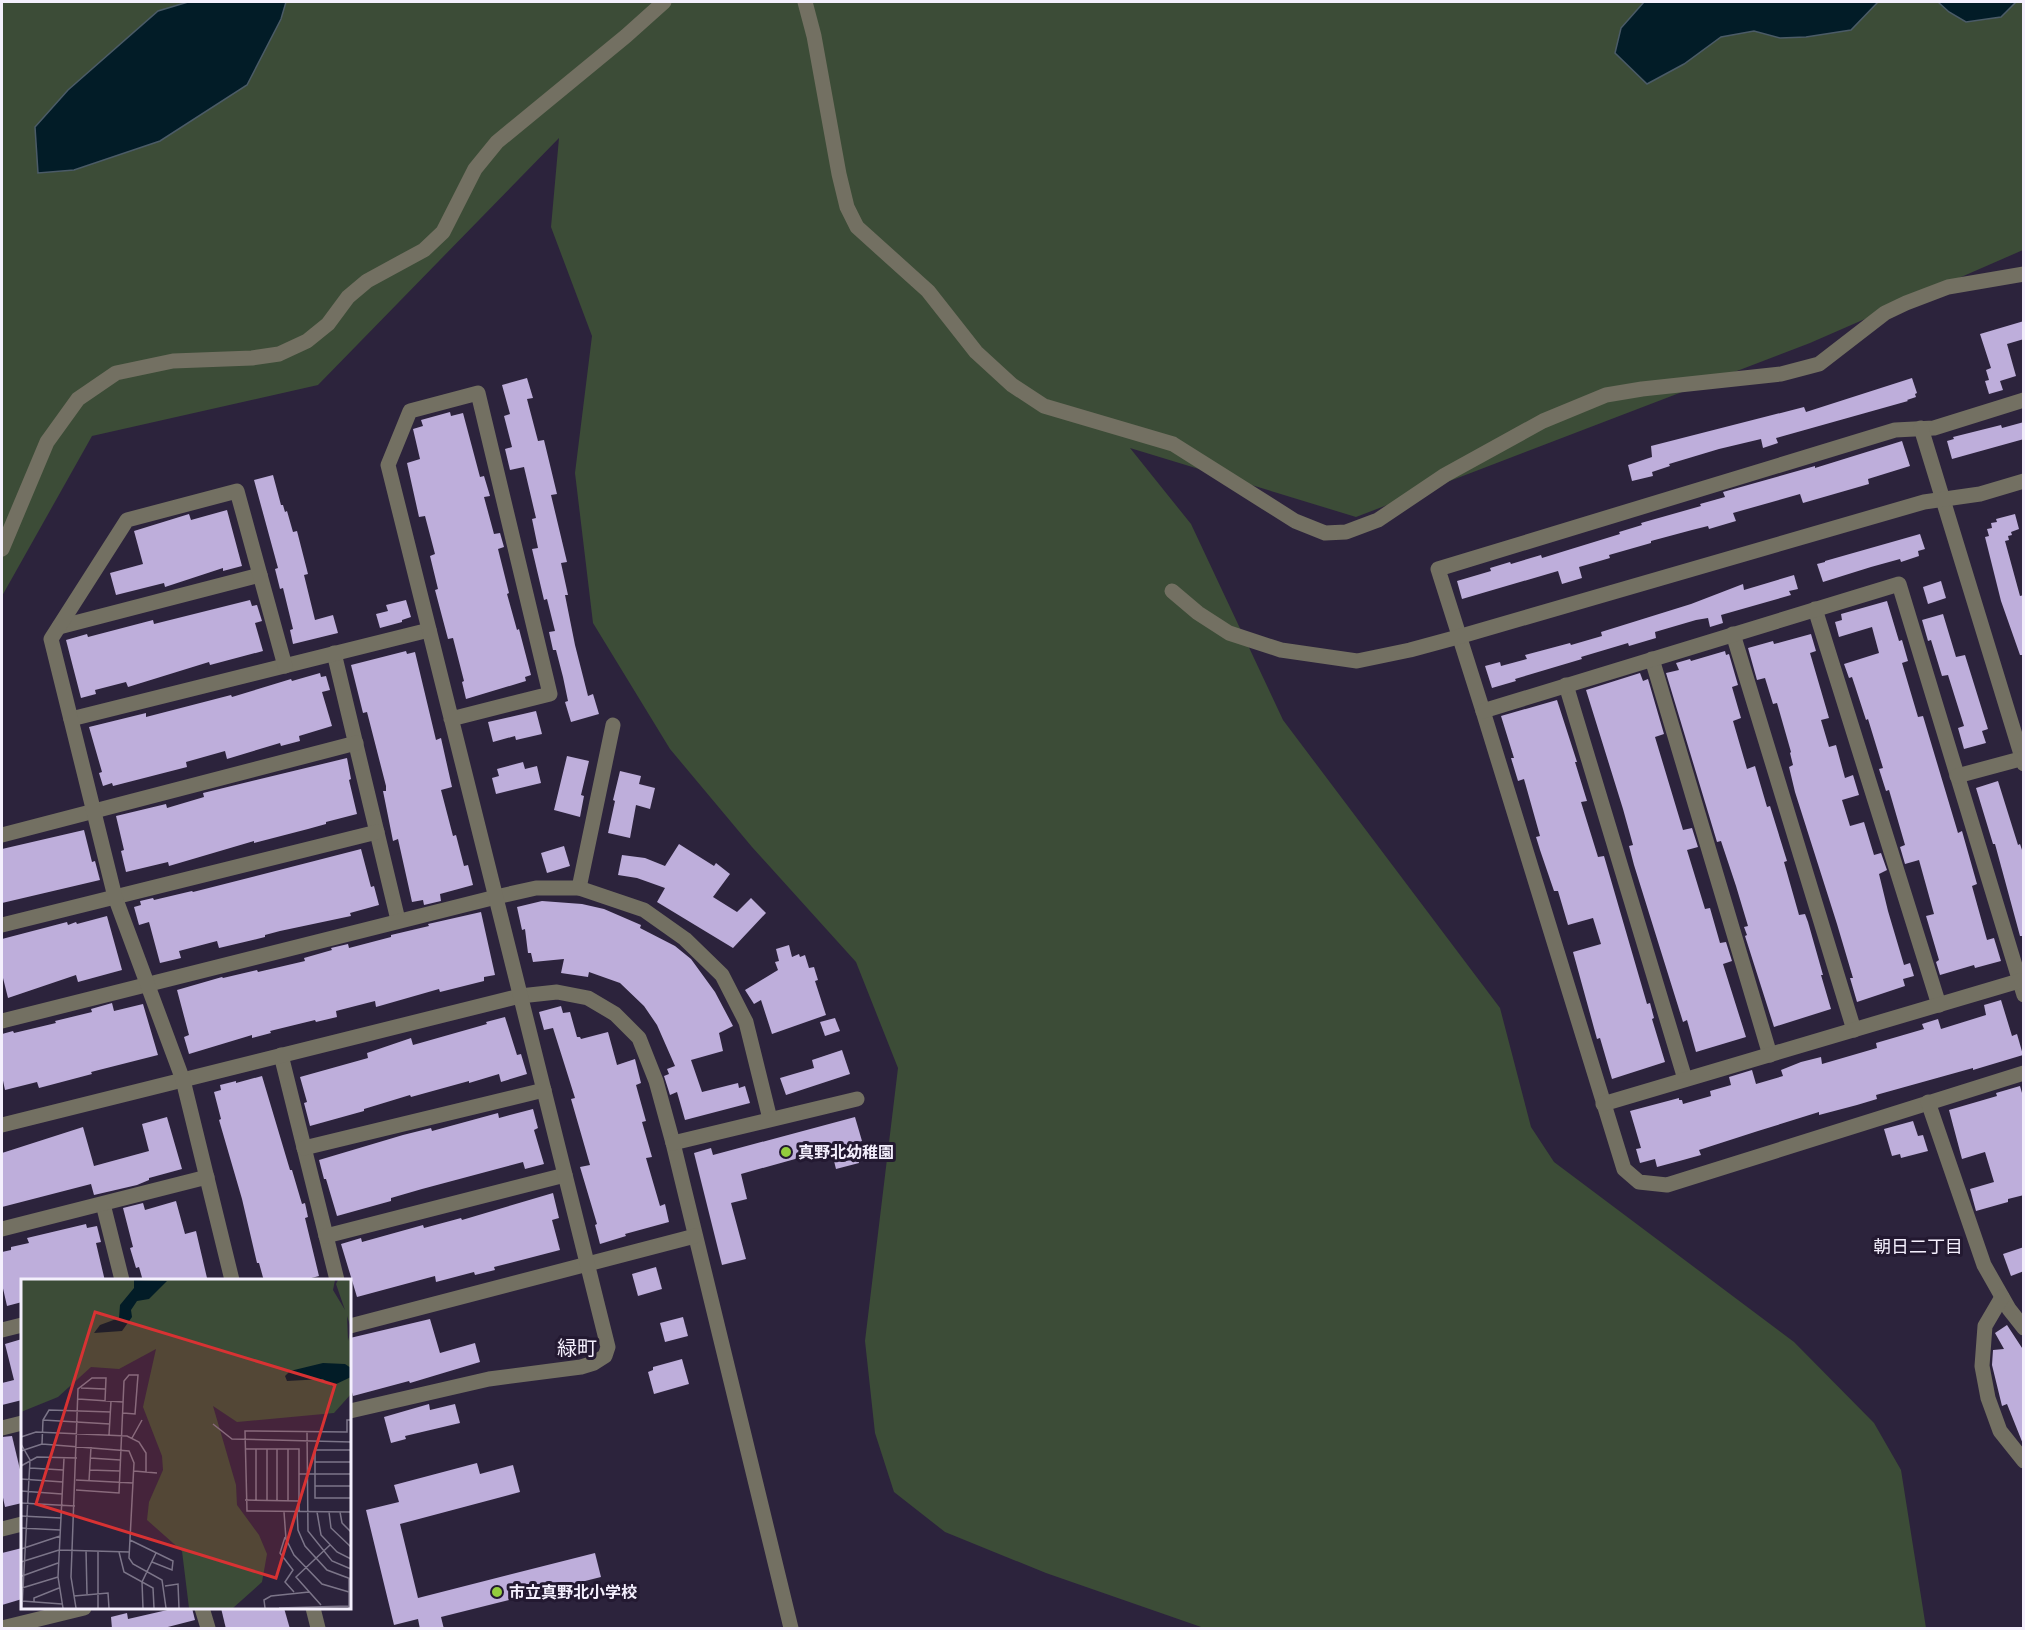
<svg xmlns="http://www.w3.org/2000/svg" width="2025" height="1630" font-family="'DejaVu Sans','Noto Sans JP',sans-serif">
<style>
.green{fill:#3c4c37}
.water{fill:#021c27;stroke:#4b5b67;stroke-width:1.5}
.building{fill:#beaedb}
.lines{fill:none;stroke-linecap:round;stroke-linejoin:round}
.minor{stroke:#737062;stroke-width:15}
.poi-dot{fill:#93cc3d;stroke:#231931;stroke-width:2}
.labels{text-anchor:middle;stroke-width:6;stroke-linejoin:round;paint-order:stroke}
.poi-label{font-size:16px;font-weight:bold;fill:#f4effd;stroke:#231931;text-anchor:start}
.neighbourhood-label{font-size:18px;fill:#f4effd;stroke:#231931}
.quarter-label{font-size:20px;fill:#f4effd;stroke:#231931}
.inset-road{fill:none;stroke:#7c7589;stroke-width:1.5}
.view{fill:#d83233;fill-opacity:0.15;stroke:#d83233;stroke-width:3}
.inset-edge{fill:none;stroke:#f4effd;stroke-width:3}
</style>
<rect width="100%" height="100%" fill="#2c233c"/>
<!-- green -->
<polygon class="green" points="2,2 2023,2 2023,250 1810,343 1356,517 1130,448 1191,524 1283,720 1500,1008 1531,1127 1554,1162 1794,1342 1874,1423 1901,1470 1926,1628 1204,1628 1046,1573 945,1532 894,1492 875,1433 865,1341 898,1068 856,962 752,847 670,749 593,623 575,473 592,336 551,227 559,138 318,385 92,436 2,596"/>
<!-- water -->
<g class="water">
<polygon points="188,2 286,2 281,19 247,85 160,141 74,170 38,173 35,127 68,90 158,11"/>
<polygon points="1644,2 1878,2 1851,30 1806,37 1780,38 1754,31 1721,37 1684,64 1647,84 1615,53 1621,28"/>
<polygon points="1938,2 2016,2 2001,17 1966,22 1949,12"/>
</g>
<!-- building -->
<g class="building">
<polygon points="2024,321 2024,339 2007,344 2016,376 2000,381 2003,390 1989,394 1985,381 1989,380 1986,370 1991,368 1980,334"/>
<polygon points="527,378 533,398 527,399 538,441 544,440 557,494 551,495 567,562 561,563 568,595 565,595 575,645 588,696 593,694 599,714 571,722 565,702 568,701 563,677 556,650 553,650 549,632 555,631 547,599 544,600 532,549 538,548 532,519 536,518 524,467 510,470 505,449 512,447 504,416 510,414 502,385"/>
<polygon points="1912,378 1917,393 1915,394 1916,397 1907,400 1908,401 1776,438 1778,443 1763,448 1761,439 1719,449 1669,464 1670,466 1652,472 1653,476 1632,481 1628,465 1652,457 1651,446 1804,407 1806,412"/>
<polygon points="450,412 451,416 463,413 480,477 484,476 490,496 484,497 494,534 500,533 504,547 498,549 509,593 507,594 517,630 519,629 531,675 525,677 526,681 466,699 462,682 464,681 453,638 448,639 435,590 438,589 430,556 435,554 425,516 419,517 407,463 420,459 413,429 423,426 421,420"/>
<polygon points="2024,422 2024,439 1952,459 1947,441 1954,439 1953,437 2001,425 2002,428"/>
<polygon points="1902,441 1910,466 1868,479 1869,484 1803,503 1800,494 1733,513 1736,521 1709,529 1708,526 1692,530 1651,541 1651,543 1609,555 1610,558 1579,567 1582,578 1562,584 1558,571 1462,599 1457,581 1491,571 1490,568 1510,562 1511,564 1541,555 1542,558 1620,534 1619,532 1642,525 1641,523 1701,506 1700,504 1725,497 1723,492 1815,466 1815,468"/>
<polygon points="273,475 281,505 283,505 285,512 287,511 293,532 297,531 308,574 304,575 315,620 333,615 338,633 293,644 290,630 293,629 283,588 280,589 275,569 278,568 254,480"/>
<polygon points="227,510 242,566 223,571 223,568 165,587 164,583 116,595 110,573 143,564 134,531 189,514 191,520"/>
<polygon points="2015,514 2019,529 2011,532 2012,535 2008,536 2009,540 2005,541 2020,596 2024,595 2024,655 2020,655 2001,601 1985,537 1989,536 1987,529 1992,528 1991,523 1997,522 1996,519"/>
<polygon points="1920,534 1925,549 1918,551 1919,556 1901,562 1900,559 1871,567 1823,582 1817,564 1825,562 1825,561"/>
<polygon points="1794,575 1798,589 1789,591 1791,595 1721,615 1723,623 1710,627 1708,618 1696,620 1655,632 1656,638 1629,646 1628,643 1581,657 1582,659 1515,679 1516,681 1492,688 1485,666 1500,662 1501,666 1527,659 1525,655 1570,643 1571,645 1602,636 1601,632 1691,604 1743,584 1744,590"/>
<polygon points="1941,581 1946,598 1928,604 1923,587"/>
<polygon points="250,600 252,606 257,605 262,621 255,623 263,651 210,665 209,662 128,687 126,682 95,690 96,694 81,698 66,640 87,634 88,637 153,620 154,624"/>
<polygon points="406,600 411,617 402,620 402,622 380,628 376,614 388,611 386,605"/>
<polygon points="1887,601 1899,641 1902,640 1908,661 1902,663 1918,717 1923,716 1958,833 1962,831 1977,884 1972,886 1987,940 1994,938 2001,961 1975,968 1974,965 1940,975 1936,962 1939,960 1926,916 1934,914 1919,860 1905,864 1900,847 1905,845 1889,790 1886,791 1879,769 1883,768 1868,719 1866,720 1855,686 1852,677 1849,678 1844,664 1879,653 1872,627 1839,637 1835,622 1842,620 1841,614"/>
<polygon points="1943,614 1956,657 1965,655 1988,729 1982,731 1986,743 1964,749 1958,728 1964,726 1948,675 1942,676 1931,640 1928,641 1922,620"/>
<polygon points="1811,634 1816,651 1810,653 1829,718 1821,720 1829,747 1836,745 1845,778 1853,775 1859,795 1842,800 1850,826 1864,822 1874,855 1881,853 1887,870 1879,874 1888,911 1904,965 1910,963 1914,976 1903,979 1905,986 1857,1002 1850,978 1853,978 1837,924 1795,792 1789,767 1793,765 1790,753 1791,752 1777,703 1773,704 1765,678 1757,680 1748,648 1773,641 1774,644"/>
<polygon points="406,651 407,654 415,652 436,740 441,738 452,787 441,790 453,836 456,835 464,866 468,865 473,885 440,894 441,901 424,905 423,900 412,902 398,839 393,841 383,791 386,791 386,786 367,712 363,713 351,665"/>
<polygon points="1725,651 1726,655 1729,654 1738,685 1732,687 1741,718 1733,721 1747,769 1755,766 1767,807 1770,806 1787,861 1784,862 1799,915 1805,914 1808,922 1823,975 1821,975 1831,1009 1774,1027 1745,936 1747,935 1744,927 1748,926 1736,886 1721,841 1717,842 1666,673 1679,670 1676,663 1690,659 1691,661"/>
<polygon points="320,673 321,677 326,676 330,690 322,692 332,726 299,736 300,741 281,746 280,743 227,759 225,751 186,762 187,767 113,786 112,783 103,786 99,773 102,772 89,727 146,713 146,717 231,695 232,697 291,679 292,681"/>
<polygon points="1640,673 1643,681 1648,679 1664,734 1655,737 1683,830 1692,828 1698,847 1687,850 1705,909 1710,908 1720,943 1726,942 1732,961 1723,964 1746,1037 1696,1052 1687,1020 1683,1022 1634,865 1629,846 1633,845 1623,809 1586,690"/>
<polygon points="1557,700 1577,762 1575,762 1587,801 1581,802 1598,857 1604,856 1647,1004 1650,1003 1654,1018 1652,1019 1665,1062 1612,1079 1600,1038 1597,1039 1573,952 1601,944 1593,918 1568,925 1558,891 1554,891 1540,850 1536,837 1540,836 1524,779 1518,781 1511,758 1514,758 1501,716"/>
<polygon points="536,711 542,734 516,740 515,736 493,742 488,722"/>
<polygon points="567,756 589,761 581,795 584,796 580,817 554,810"/>
<polygon points="347,758 351,779 349,780 357,814 326,822 326,824 308,829 254,843 254,841 169,866 168,862 126,872 121,851 124,850 116,816 166,804 167,808 204,797 203,793"/>
<polygon points="523,762 525,769 537,766 541,783 496,794 492,778 499,776 497,769"/>
<polygon points="620,771 641,776 639,784 655,788 650,809 636,805 630,838 608,833 615,801 613,800"/>
<polygon points="1998,781 2018,845 2020,844 2024,856 2024,936 2020,936 1995,844 1993,844 1976,788"/>
<polygon points="84,830 92,862 95,861 100,880 2,903 2,849"/>
<polygon points="679,844 714,866 716,863 730,874 713,897 737,912 751,898 766,913 733,948 657,902 665,888 637,878 618,875 622,855 645,858 665,866"/>
<polygon points="564,846 570,866 547,873 541,853"/>
<polygon points="361,849 371,887 374,886 379,905 350,913 351,916 280,931 265,935 265,937 219,948 217,941 179,951 181,958 160,963 149,922 139,925 134,907 141,905 140,901 153,898 154,900 192,891 193,892"/>
<polygon points="542,901 582,904 604,909 641,925 640,928 675,946 691,959 715,992 733,1026 719,1033 723,1051 691,1060 702,1092 738,1083 739,1088 745,1086 750,1103 685,1120 677,1092 670,1095 664,1076 669,1074 667,1069 675,1066 657,1025 644,1006 620,983 589,972 588,977 561,973 564,959 533,962 531,953 528,953 525,929 522,930 517,907"/>
<polygon points="481,912 495,975 484,977 484,981 440,992 439,989 376,1007 375,1001 336,1011 337,1017 316,1022 315,1020 270,1031 271,1033 252,1038 252,1035 189,1054 184,1037 189,1035 177,990 222,977 223,978 257,970 258,972 305,961 304,958 332,950 331,948 348,944 349,948 391,937 391,935 429,926 428,924"/>
<polygon points="107,916 122,970 78,982 76,975 8,998 2,974 2,939 67,922 68,925 76,922 77,924"/>
<polygon points="789,945 792,957 799,954 800,957 805,955 809,968 814,967 818,980 815,981 826,1015 772,1034 761,1000 754,1004 745,990 778,970 775,962 779,961 776,949"/>
<polygon points="2001,1000 2012,1036 2017,1034 2023,1055 1973,1070 1973,1068 1876,1095 1877,1099 1857,1105 1819,1115 1819,1112 1758,1131 1699,1150 1701,1155 1683,1160 1657,1167 1655,1159 1640,1163 1636,1149 1641,1148 1630,1111 1679,1098 1679,1100 1682,1100 1683,1104 1711,1096 1710,1091 1731,1085 1729,1077 1752,1070 1756,1084 1783,1076 1781,1070 1801,1062 1821,1057 1822,1064 1877,1048 1876,1043 1924,1029 1922,1024 1938,1019 1941,1029 1986,1015 1984,1005"/>
<polygon points="112,1003 114,1011 143,1004 158,1055 91,1072 92,1074 39,1088 37,1082 5,1090 2,1076 2,1034 13,1031 14,1033 56,1023 55,1021 92,1012 91,1009"/>
<polygon points="561,1006 563,1013 570,1012 577,1037 580,1037 581,1039 608,1032 617,1065 635,1059 641,1083 636,1085 646,1121 642,1122 652,1157 646,1158 660,1206 665,1204 669,1222 625,1234 626,1236 600,1244 595,1225 597,1224 580,1167 590,1165 571,1099 575,1098 553,1028 544,1030 539,1012"/>
<polygon points="505,1017 517,1055 521,1054 527,1074 501,1082 499,1074 469,1083 469,1081 411,1097 410,1095 364,1109 364,1111 310,1126 304,1103 307,1102 300,1077 368,1058 367,1053 411,1038 413,1045 487,1024 486,1022"/>
<polygon points="835,1018 840,1031 825,1036 820,1022"/>
<polygon points="842,1050 850,1074 786,1095 780,1078 814,1068 812,1060"/>
<polygon points="262,1076 290,1170 292,1170 302,1204 305,1203 308,1217 305,1218 319,1276 300,1281 264,1281 259,1263 257,1263 242,1199 219,1120 221,1119 214,1092 221,1090 220,1085 236,1081 236,1083"/>
<polygon points="2020,1086 2024,1100 2024,1195 2008,1199 2008,1202 1976,1211 1970,1189 1994,1182 1985,1152 1962,1159 1949,1110 1997,1096 1996,1093"/>
<polygon points="533,1109 538,1128 534,1130 544,1164 525,1169 523,1162 422,1189 391,1198 391,1201 337,1216 326,1179 324,1179 319,1160 403,1135 431,1128 432,1131 498,1113 499,1118"/>
<polygon points="167,1117 182,1169 149,1178 149,1180 137,1185 94,1195 91,1184 2,1207 2,1153 83,1127 94,1166 149,1151 142,1124"/>
<polygon points="855,1117 862,1141 854,1143 859,1163 836,1169 831,1149 741,1174 747,1199 731,1203 746,1259 722,1265 694,1153 711,1148 713,1155"/>
<polygon points="1913,1121 1918,1136 1923,1135 1928,1151 1901,1158 1900,1154 1892,1156 1884,1129"/>
<polygon points="553,1193 559,1218 552,1220 560,1250 494,1267 495,1270 475,1275 474,1272 436,1282 435,1276 357,1297 341,1244 361,1238 362,1242 423,1225 424,1228 461,1218 462,1220"/>
<polygon points="176,1201 185,1234 196,1231 207,1278 199,1281 143,1281 139,1267 136,1268 130,1248 133,1247 123,1208 143,1203 145,1210"/>
<polygon points="86,1224 87,1228 97,1226 101,1242 96,1243 105,1281 22,1281 22,1302 7,1306 2,1284 2,1252 11,1250 11,1247 29,1243 27,1238"/>
<polygon points="2024,1247 2024,1271 2011,1276 2003,1254"/>
<polygon points="656,1267 662,1289 638,1296 632,1274"/>
<polygon points="683,1317 688,1336 665,1342 660,1323"/>
<polygon points="430,1319 440,1353 475,1343 480,1362 410,1383 409,1381 353,1396 350,1384 350,1338"/>
<polygon points="2007,1325 2024,1351 2023,1444 2007,1404 2002,1406 1992,1365 1993,1350 2004,1349 1995,1333"/>
<polygon points="22,1339 22,1400 2,1405 2,1383 14,1380 5,1344"/>
<polygon points="682,1359 689,1384 654,1394 648,1372 653,1370 653,1367"/>
<polygon points="429,1404 430,1410 455,1404 460,1423 405,1436 406,1439 391,1443 384,1417"/>
<polygon points="12,1436 22,1478 22,1503 5,1507 2,1493 2,1437"/>
<polygon points="477,1463 480,1474 513,1465 520,1492 400,1524 418,1598 595,1553 601,1577 441,1617 444,1629 420,1629 418,1619 394,1625 366,1510 399,1502 394,1485"/>
<polygon points="22,1548 22,1599 2,1605 2,1553"/>
<polygon points="176,1608 192,1608 195,1620 160,1629 112,1629 111,1617 127,1613 128,1619"/>
<polygon points="221,1608 284,1608 290,1629 226,1629"/>
</g>
<g class="lines">
<!-- minor -->
<g class="minor">
<polyline points="805,2 814,36 839,174 847,207 857,227 928,291 976,352 1012,385 1044,406 1173,444 1295,521 1325,533 1346,532 1378,520 1445,475 1543,421 1606,395 1642,389 1781,374 1819,364 1885,313 1906,303 1948,287 2024,274"/>
<polyline points="2024,400 1934,428 1895,430 1438,569 1483,711 1624,1169 1639,1182 1667,1185 2024,1073"/>
<polyline points="1921,428 2024,764"/>
<polyline points="2,549 47,442 78,399 116,373 173,361 252,358 279,354 307,341 328,324 348,297 367,281 424,250 443,232 475,169 497,142 626,36 664,2"/>
<polyline points="1172,591 1198,613 1229,633 1281,650 1357,661 1410,650 1458,637 1924,502 1980,494 2024,481"/>
<polyline points="1815,609 1939,1005"/>
<polyline points="59,627 260,575"/>
<polyline points="1733,634 1854,1030"/>
<polyline points="334,653 398,920"/>
<polyline points="1652,659 1770,1055"/>
<polyline points="1566,685 1685,1079"/>
<polyline points="1483,711 1899,584 2024,995"/>
<polyline points="71,719 429,630"/>
<polyline points="1957,776 2024,758"/>
<polyline points="2,835 356,743"/>
<polyline points="579,888 613,725"/>
<polyline points="2,925 377,832"/>
<polyline points="2,1021 496,897 536,888 579,888 644,910 685,939 722,975 746,1022 770,1119"/>
<polyline points="281,1055 337,1280"/>
<polyline points="1928,1102 1984,1265 2009,1309 2024,1328"/>
<polyline points="1603,1104 2019,981"/>
<polyline points="2,1125 520,996 557,992 588,998 615,1014 639,1038 656,1081 673,1143 791,1628"/>
<polyline points="673,1143 857,1099"/>
<polyline points="304,1148 544,1090"/>
<polyline points="103,1204 122,1280"/>
<polyline points="2,1229 207,1177"/>
<polyline points="326,1236 565,1175"/>
<polyline points="232,1280 183,1080 115,897 51,639 127,520 237,491 285,666"/>
<polyline points="2002,1297 1985,1326 1982,1366 1988,1398 2000,1431 2024,1461"/>
<polyline points="350,1326 695,1236"/>
<polyline points="2,1330 22,1325"/>
<polyline points="350,1411 489,1379 581,1367 594,1363 605,1356 608,1347 388,465 410,411 478,393 550,694 451,719"/>
<polyline points="2,1428 22,1423"/>
<polyline points="2,1529 22,1524"/>
<polyline points="202,1608 208,1628"/>
<polyline points="313,1608 318,1628"/>
<polyline points="2,1628 84,1608"/>
</g>
</g>
<!-- markers -->
<g class="poi-dot">
<circle cx="786" cy="1152" r="6"/>
<circle cx="497" cy="1592" r="6"/>
</g>
<g class="labels">
<!-- poi labels -->
<g class="poi-label">
<text x="798" y="1158">真野北幼稚園</text>
<text x="509" y="1598">市立真野北小学校</text>
</g>
<!-- neighbourhood labels -->
<g class="neighbourhood-label">
<text x="1918" y="1253">朝日二丁目</text>
</g>
<!-- quarter labels -->
<g class="quarter-label">
<text x="577" y="1355">緑町</text>
</g>
</g>
<!-- overview -->
<g transform="translate(21 1279)">
<rect width="330" height="330" fill="#2c233c"/>
<path d="M 0,1 L 314,1 L 312,11 L 324,31 L 315,5 L 317,1 L 330,1 L 330,49 L 326,37 L 327,62 L 330,50 L 330,115 L 313,134 L 216,143 L 192,127 L 215,206 L 216,226 L 238,256 L 246,275 L 241,303 L 212,329 L 168,329 L 161,272 L 126,241 L 128,223 L 142,191 L 141,177 L 122,128 L 135,70 L 98,90 L 70,88 L 37,118 L 0,133 Z" fill="#3c4c37"/>
<path d="M 113,1 L 146,2 L 128,20 L 116,22 L 110,31 L 111,38 L 101,52 L 73,54 L 79,46 L 98,39 L 99,26 L 113,9 ZM 302,84 L 324,85 L 330,89 L 330,98 L 311,107 L 302,100 L 266,102 L 264,97 L 269,92 Z" fill="#021c27"/>
<path class="inset-road" d="M 60,109 L 84,110M 57,120 L 102,123M 22,141 L 89,145M 330,141 L 326,141 L 326,153 L 224,152 L 226,232 L 330,233M 192,145 L 211,160 L 330,163M 286,153 L 287,252 L 311,282 L 330,290M 88,156 L 90,122M 0,158 L 15,153 L 106,157 L 118,163 L 125,174 L 125,193M 111,159 L 121,141M 0,165 L 9,181 L 1,329M 21,165 L 22,141 L 28,131 L 90,133M 224,170 L 278,170 L 278,233M 256,170 L 256,221M 267,170 L 267,222M 330,171 L 294,171 L 294,219 L 330,219M 0,172 L 21,165 L 108,172 L 113,184 L 108,279 L 112,285 L 141,301 L 145,329M 69,179 L 99,181M 294,183 L 330,183M 0,187 L 16,178 L 56,179M 9,189 L 42,191M 68,191 L 99,192M 113,192 L 136,194M 278,195 L 330,195M 0,200 L 42,203M 55,201 L 112,204M 68,202 L 70,168M 294,207 L 330,207M 55,211 L 98,214 L 103,102 L 108,96 L 117,96 L 114,135 L 102,134M 0,212 L 41,215M 224,221 L 278,222M 235,221 L 235,170M 246,221 L 246,170M 0,224 L 54,227M 263,233 L 265,260 L 273,276 L 301,305 L 328,313M 276,233 L 277,251 L 284,267 L 306,291 L 330,300M 296,233 L 300,256 L 316,273 L 330,280M 308,233 L 310,249 L 330,268M 319,233 L 321,244 L 330,253M 0,237 L 40,239M 0,249 L 39,251M 264,258 L 259,274 L 272,291 L 264,303 L 273,313M 109,261 L 152,282 L 151,291 L 131,283M 0,270 L 39,257M 65,271 L 66,315M 77,272 L 77,329M 98,273 L 103,293 L 132,309 L 133,329M 0,283 L 38,271 L 108,273M 1,297 L 37,284M 328,300 L 328,329M 144,307 L 157,305 L 158,329M 1,309 L 37,298M 53,317 L 87,314 L 88,329M 1,322 L 41,325M 13,323 L 13,319 L 38,309M 300,326 L 275,298 L 309,266M 42,329 L 37,298 L 43,179M 55,329 L 50,298 L 57,110 L 71,99 L 85,99 L 84,122M 122,329 L 121,303 L 135,274M 244,329 L 243,321 L 250,317 L 288,313M 258,329 L 328,327"/>
<path class="view" d="M 74,33 L 314,106 L 255,299 L 15,225 Z"/>
<rect width="330" height="330" class="inset-edge"/>
</g>
<!-- border -->
<rect width="2025" height="1630" fill="none" stroke="#f4effd" stroke-width="6"/>
</svg>
